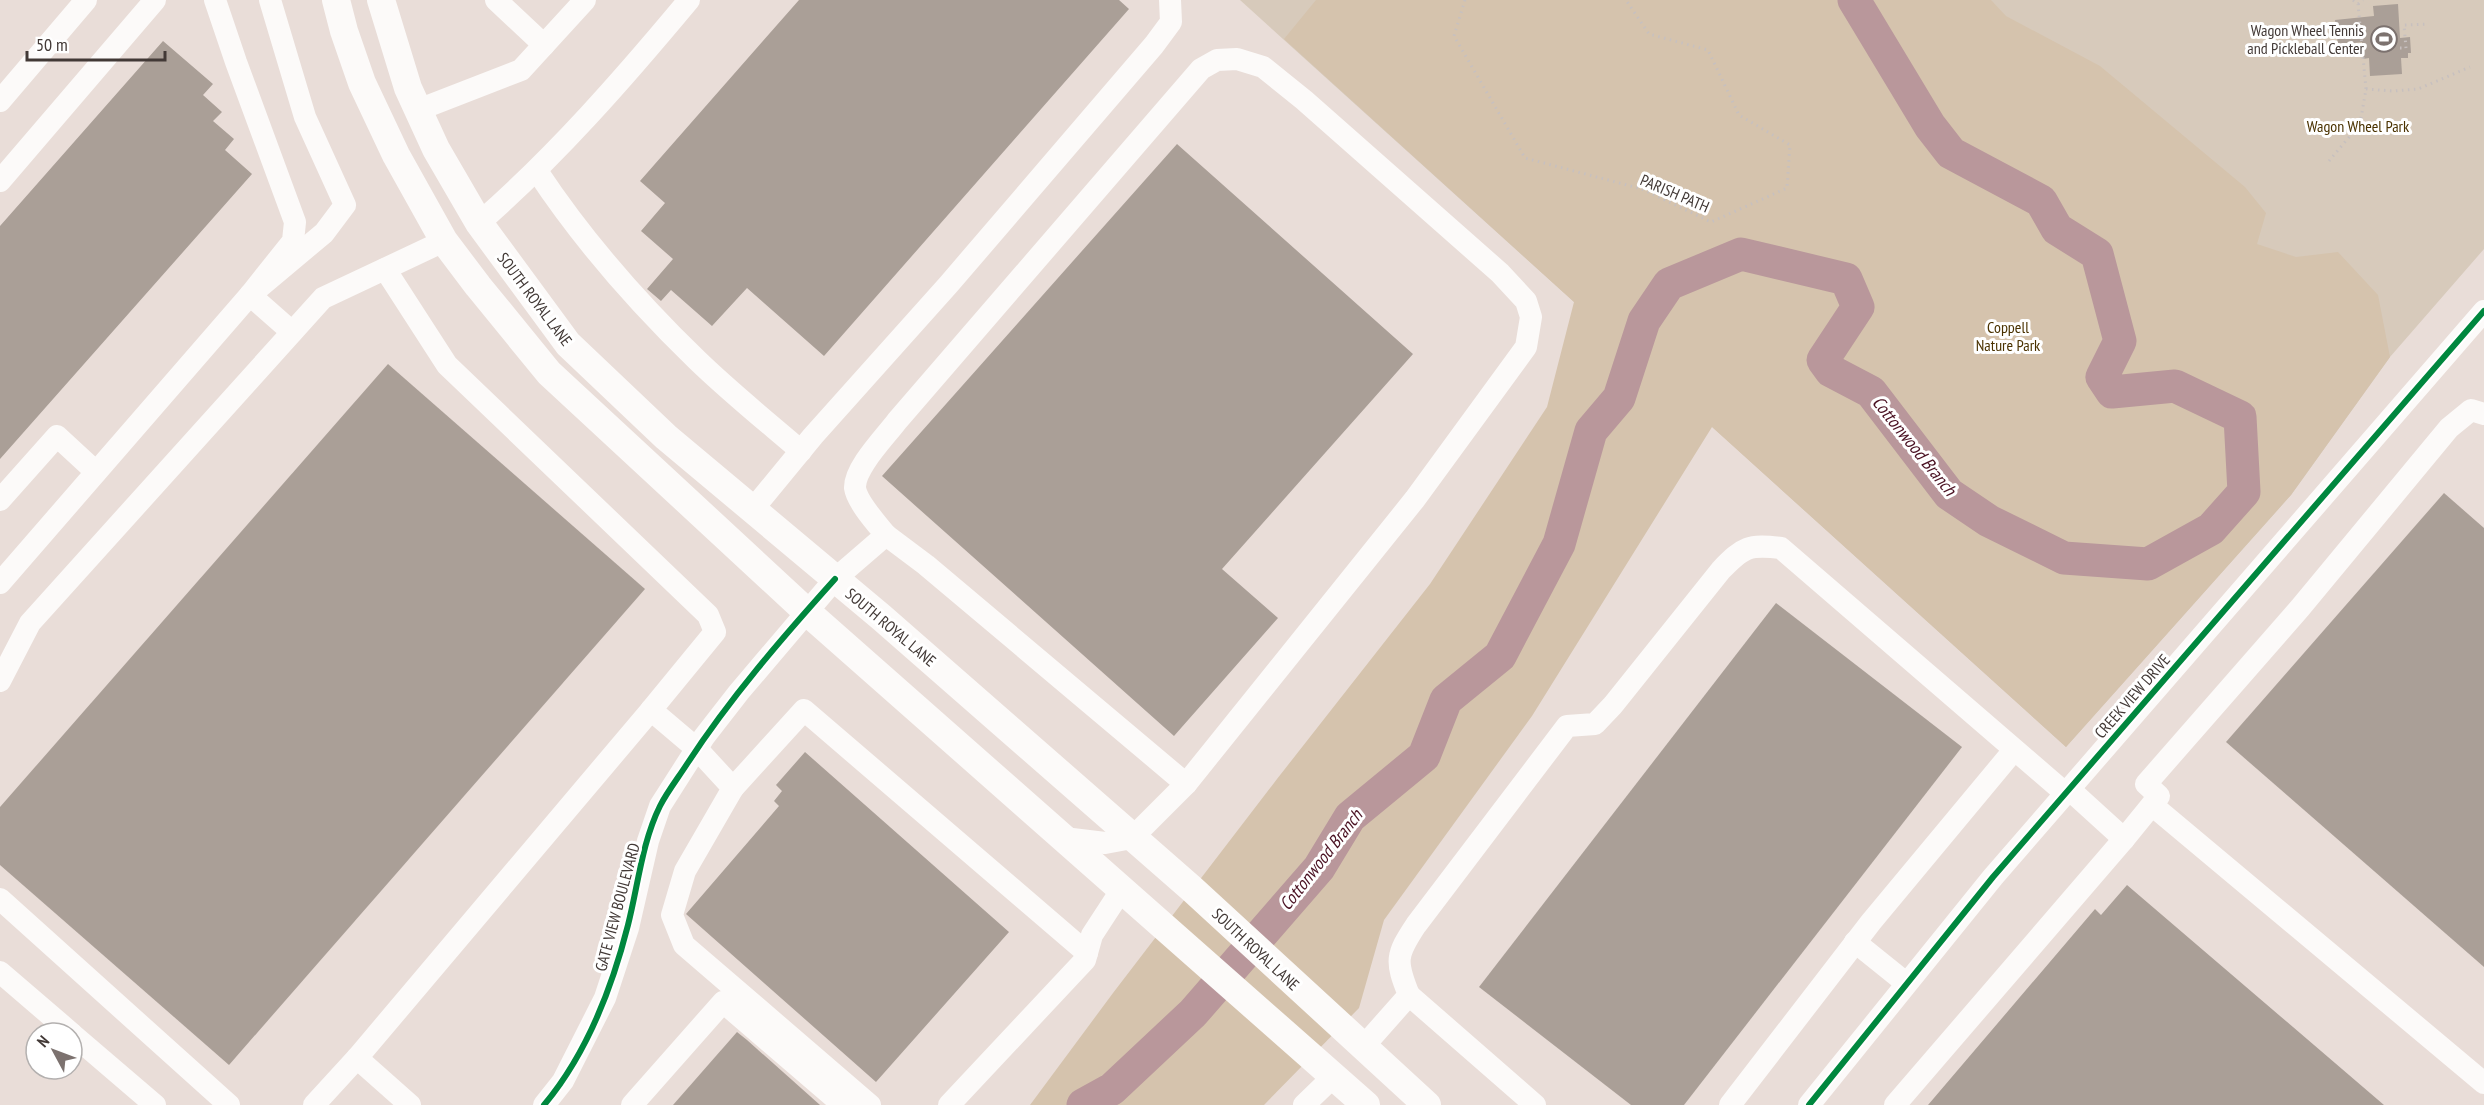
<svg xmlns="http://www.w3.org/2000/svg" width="2484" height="1105" font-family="'PT Sans Narrow',sans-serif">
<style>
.green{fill:#d7cabb}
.forest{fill:#d5c3ad}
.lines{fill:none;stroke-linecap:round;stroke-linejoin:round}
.river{stroke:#b9979b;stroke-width:33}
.building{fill:#aa9f97}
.path{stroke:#c7c0bf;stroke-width:3;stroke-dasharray:1.5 4.5;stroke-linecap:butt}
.minor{stroke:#fcfaf9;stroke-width:22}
.major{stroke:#fcfaf9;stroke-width:28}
.cycleway-casing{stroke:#fff;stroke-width:10}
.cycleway{stroke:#00873e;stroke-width:6}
.labels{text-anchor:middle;stroke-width:6;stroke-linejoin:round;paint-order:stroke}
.poi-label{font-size:16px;fill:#423936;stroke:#fff;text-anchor:end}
.park-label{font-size:16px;fill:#4a3200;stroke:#fff}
.street-label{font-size:16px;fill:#423936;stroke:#fff}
.water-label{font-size:18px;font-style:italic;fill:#4a1122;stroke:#fff}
</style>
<rect width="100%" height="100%" fill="#e9ddd8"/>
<!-- green -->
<polygon class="green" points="1240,0 2484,0 2484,249 2390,357 2291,495 2066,747"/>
<!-- forest -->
<polygon class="forest" points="1316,0 1991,0 2006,16 2100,66 2245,187 2266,213 2257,244 2296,257 2338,252 2378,295 2390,357 2291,495 2066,747 1712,427 1532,716 1384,920 1359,1008 1264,1105 1030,1105 1113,993 1277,779 1430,584 1547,407 1574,302 1284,39"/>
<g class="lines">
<!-- river -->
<polyline class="river" points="1083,1105 1112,1089 1193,1013 1319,868 1350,817 1424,756 1446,700 1500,656 1559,544 1591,431 1619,398 1644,321 1669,284 1741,254 1846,279 1858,307 1823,360 1831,371 1871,392 1949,494 1989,521 2064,558 2148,564 2211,529 2244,492 2240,417 2175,386 2112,392 2102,377 2120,341 2097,254 2057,229 2041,201 1951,153 1930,126 1854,0"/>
</g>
<!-- building -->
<g class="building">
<polygon points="799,0 1119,0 1129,9 824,356 747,288 712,326 671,290 661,301 647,289 673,259 641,231 665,203 640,181"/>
<polygon points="2398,4 2400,38 2410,37 2411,53 2408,53 2408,58 2401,58 2402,74 2370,76 2369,58 2363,59 2362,42 2338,45 2335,20 2374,16 2373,6"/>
<polygon points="163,41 213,84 203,95 222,112 213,121 234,139 225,150 252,174 0,459 0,226"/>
<polygon points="1177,144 1413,354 1222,569 1278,618 1174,736 882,476"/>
<polygon points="388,364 645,589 229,1065 0,865 0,807"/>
<polygon points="2444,493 2484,528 2484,967 2226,742"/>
<polygon points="1776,603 1962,747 1684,1105 1631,1105 1479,987"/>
<polygon points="805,752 1009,932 876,1082 686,914 779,806 774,801 782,791 776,785"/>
<polygon points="2127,885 2384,1105 1928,1105 2095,909 2101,915"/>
<polygon points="737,1032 747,1040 820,1105 673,1105"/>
</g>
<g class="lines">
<!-- path -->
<g class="path">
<polyline points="1465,0 1454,36 1525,158 1642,189 1711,222 1787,188 1790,145 1739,115 1708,50 1649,34 1626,0"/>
<polyline points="2358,4 2363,0"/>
<polyline points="2400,48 2406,48 2404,25 2428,24"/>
<polyline points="2366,89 2393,91 2418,89 2470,67"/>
<polyline points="2329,161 2360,124 2366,89 2358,4 2353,0"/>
</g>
<!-- minor -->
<g class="minor">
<polyline points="215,0 236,62 295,222 293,241 250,295 292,332"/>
<polyline points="496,0 544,45"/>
<polyline points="0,101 86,0"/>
<polyline points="418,110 521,70 585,0"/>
<path d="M 537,171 C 582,239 638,303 697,360 C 730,392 766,421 801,451"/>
<polyline points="0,181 155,0"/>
<path d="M 479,223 C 556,156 624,78 689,0"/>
<polyline points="385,269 447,365 708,615 715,632 651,710 697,749 733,788 685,871 672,915 684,945 870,1105"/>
<polyline points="0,500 57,436 96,472"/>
<polyline points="753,509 813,436 949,284 1154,45 1171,22 1170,0"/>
<polyline points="886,535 926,565 1186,784"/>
<polyline points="0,583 250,295 324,233 345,205 305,117 270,0"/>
<polyline points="0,681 30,623 323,298 444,241"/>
<polyline points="733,788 804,710 1087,953"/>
<polyline points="2069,789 2124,839 2159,796 2146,784 2300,608 2449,428 2471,410 2484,414"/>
<polyline points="2152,805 2484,1083"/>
<polyline points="0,899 229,1105"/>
<polyline points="1855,942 1906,983"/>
<polyline points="0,972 71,1033"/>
<polyline points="1409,995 1535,1105"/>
<polyline points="72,1034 155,1105"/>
<path d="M 1363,1047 L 1409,995 C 1395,961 1396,955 1416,925 L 1567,726 L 1595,724 L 1613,705 L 1721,570 C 1743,547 1749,544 1781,548 L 2065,793"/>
<polyline points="357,1058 651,710"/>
<polyline points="314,1105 357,1058 410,1105"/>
<path d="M 544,1105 L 563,1081 L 605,998 L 628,928 L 648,841 L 660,806 L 704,737 L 739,692 L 835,579 L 886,535 C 877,524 857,502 855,488 C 854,468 886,436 897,421 L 1201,69 L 1217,60 L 1237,59 L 1263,67 L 1304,100 L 1500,273 L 1526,301 L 1531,317 L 1526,347 L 1415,499 L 1186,784 L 1132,838 L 1105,843 L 1064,838"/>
<polyline points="632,1105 723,1002 843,1105"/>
<polyline points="949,1105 1085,960 1092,935 1122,889"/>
<polyline points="1304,1105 1334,1076"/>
<polyline points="1730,1105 1871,922 2014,750"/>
<polyline points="1809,1105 1993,877 2484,311"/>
<polyline points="1895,1105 2124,839"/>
</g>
<!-- major -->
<g class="major">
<polyline points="336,0 344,31 362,83 396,155 444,241 478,286 549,373 806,611 1366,1105"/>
<polyline points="381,0 408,88 436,149 479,223 568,344 666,437 881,617 1192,889 1427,1105"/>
</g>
<!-- cycleway casing -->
<g class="cycleway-casing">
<g id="cycleway">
<path d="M 544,1105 C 586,1055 612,988 628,925 C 638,886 642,842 660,806 C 667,792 678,778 687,764 C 730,698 782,638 835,579"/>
<polyline points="1809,1105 1993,877 2484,311"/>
</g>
</g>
<!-- cycleway -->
<use href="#cycleway" class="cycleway"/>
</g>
<!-- icons -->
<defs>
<g id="stadium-ring" transform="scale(1.35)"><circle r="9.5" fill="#fff" stroke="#7c726f" stroke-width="1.5"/><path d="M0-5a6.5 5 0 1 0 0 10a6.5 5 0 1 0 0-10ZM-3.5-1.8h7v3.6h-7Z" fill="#7c726f"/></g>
</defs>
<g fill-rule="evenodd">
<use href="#stadium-ring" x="2384" y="39"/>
</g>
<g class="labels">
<!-- poi labels -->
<g class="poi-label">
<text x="2364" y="36">Wagon Wheel Tennis<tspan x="2364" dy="18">and Pickleball Center</tspan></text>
</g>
<!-- park labels -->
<g class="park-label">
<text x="2358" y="132">Wagon Wheel Park</text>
<text x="2008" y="333">Coppell<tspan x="2008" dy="18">Nature Park</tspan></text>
</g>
<!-- street labels -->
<g class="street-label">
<text transform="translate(1675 193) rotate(23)" y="6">PARISH PATH</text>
<text transform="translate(535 299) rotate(53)" y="6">SOUTH ROYAL LANE</text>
<text transform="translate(891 627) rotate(40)" y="6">SOUTH ROYAL LANE</text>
<text transform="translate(2132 696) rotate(-49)" y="6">CREEK VIEW DRIVE</text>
<text transform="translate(617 907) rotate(-75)" y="6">GATE VIEW BOULEVARD</text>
<text transform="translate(1256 949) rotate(43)" y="6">SOUTH ROYAL LANE</text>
</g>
<!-- water labels -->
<g class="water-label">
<text transform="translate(1914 446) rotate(51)" y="6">Cottonwood Branch</text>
<text transform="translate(1321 860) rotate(-52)" y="6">Cottonwood Branch</text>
</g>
</g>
<!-- north arrow -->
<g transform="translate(54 1051) rotate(311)"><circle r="28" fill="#ffffff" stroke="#b3b0af" stroke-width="1.5"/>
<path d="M0-4.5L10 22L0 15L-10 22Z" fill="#7c726f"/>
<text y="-9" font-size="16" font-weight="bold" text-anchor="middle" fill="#423936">N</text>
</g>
<!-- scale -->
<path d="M27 51v9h138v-9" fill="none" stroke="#423936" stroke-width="3"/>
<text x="36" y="51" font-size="18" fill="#423936" stroke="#ffffff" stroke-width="4.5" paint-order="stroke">50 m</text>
</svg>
